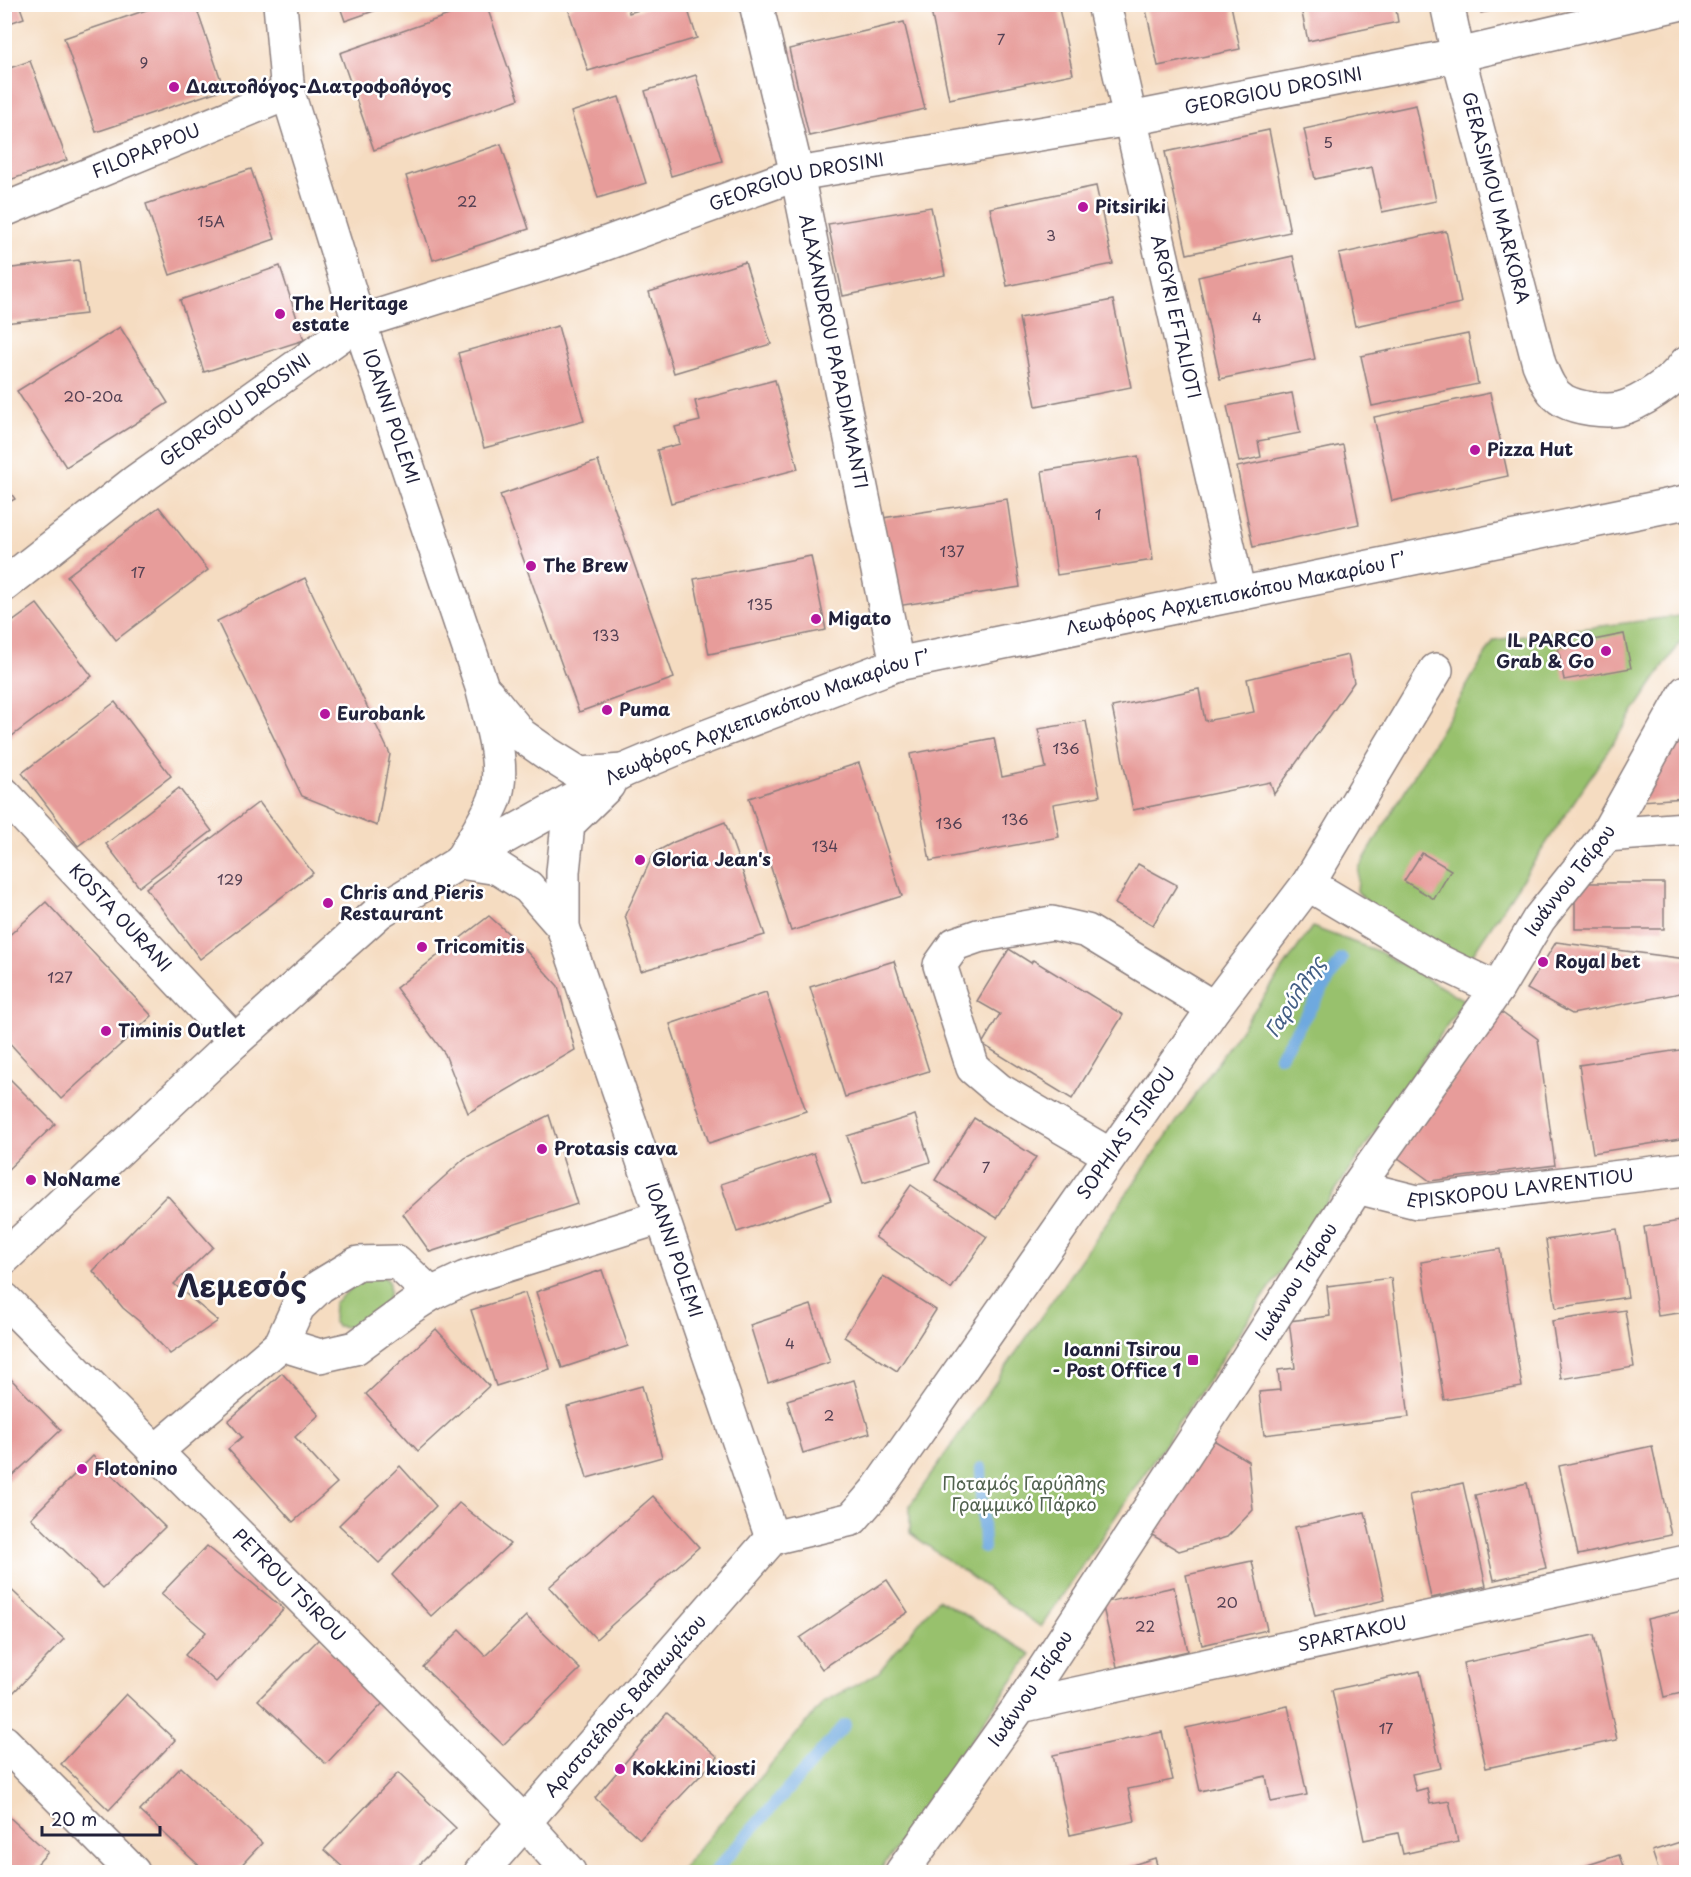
<svg xmlns="http://www.w3.org/2000/svg" width="1691" height="1877" font-family="'Playpen Sans',sans-serif">
<style>
.green{fill:#98c16d;stroke:#5d7254;stroke-width:1.5}
.lines{fill:none;stroke-linecap:round;stroke-linejoin:round}
.stream{stroke:#6ea9df;stroke-width:12}
.building{fill:#e79c9a}
.minor-casing{stroke:#8c7f7e;stroke-width:36}
.major-casing{stroke:#8c7f7e;stroke-width:36}
.minor{stroke:#fff;stroke-width:33}
.major{stroke:#fff;stroke-width:33}
.poi-dot{fill:#b5179e;stroke:#fff;stroke-width:2}
.labels{text-anchor:middle;stroke-width:5;stroke-linejoin:round;paint-order:stroke}
.number-label{font-size:15px;fill:#534053}
.poi-label{font-size:18px;font-weight:bold;fill:#22223b;stroke:#fff;text-anchor:start}
.street-label{font-size:18px;fill:#22223b;stroke:#fff}
.park-label{font-size:18px;fill:#51624f;stroke:#fff}
.water-label{font-size:20px;font-style:italic;fill:#445f85;stroke:#fff}
.town-label{font-size:30px;font-weight:bold;fill:#22223b;stroke:#fff}
</style>
<rect width="100%" height="100%" fill="#fff"/>
<filter id="ink" filterUnits="userSpaceOnUse"><feTurbulence type="fractalNoise" baseFrequency=".0167" numOctaves="2"/><feDisplacementMap in="SourceGraphic" scale="12" xChannelSelector="R" yChannelSelector="G"/><feConvolveMatrix kernelMatrix="1 2 1 2 8 2 1 2 1" color-interpolation-filters="sRGB"/></filter>
<filter id="wash" filterUnits="userSpaceOnUse"><feTurbulence type="fractalNoise" baseFrequency=".008" numOctaves="4" result="noise"/><feDisplacementMap in="SourceGraphic" scale="24" xChannelSelector="R" yChannelSelector="G"/><feGaussianBlur stdDeviation="1.35" result="paint"/><feColorMatrix in="noise" values="0 0 0 0 0 0 0 0 0 0 0 0 0 0 0 0 0 1.4 0 .05"/><feComposite in="paint" operator="in"/></filter>
<g filter="url(#wash)">
<rect width="100%" height="100%" fill="#f5dcc1"/>
<!-- green -->
<g class="green">
<polygon points="1686,615 1686,633 1468,961 1370,906 1357,891 1359,868 1494,640"/>
<polygon points="1312,927 1380,952 1464,1000 1041,1627 910,1533 910,1505"/>
<path d="M 367,1275 L 380,1275 L 388,1280 C 396,1304 374,1316 357,1328 L 337,1326 L 333,1321 L 334,1303 Z"/>
<polygon points="938,1599 1031,1654 879,1872 679,1872 824,1702 878,1673"/>
</g>
<g class="lines">
<!-- stream -->
<g class="stream">
<polyline points="1280,1056 1342,959"/>
<polyline points="981,1468 984,1548"/>
<polyline points="714,1872 845,1725"/>
</g>
</g>
<g id="blocks">
<!-- building -->
<g class="building">
<polygon points="4,4 19,4 24,18 4,25"/>
<polygon points="164,4 195,4 224,89 96,132 64,38"/>
<polygon points="339,4 391,4 391,5 345,21"/>
<polygon points="480,4 486,4 519,99 374,150 340,53"/>
<polygon points="579,4 627,4 629,13 658,4 686,4 697,38 588,71 568,8"/>
<polygon points="937,4 1058,4 1073,74 949,99 930,6"/>
<polygon points="1300,4 1395,4 1398,22 1308,41"/>
<polygon points="1479,4 1518,4 1518,6 1481,13"/>
<polygon points="1145,5 1231,5 1240,49 1158,66"/>
<polygon points="904,22 925,109 809,136 789,49"/>
<polygon points="30,61 67,160 4,182 4,70"/>
<polygon points="696,75 722,161 671,176 645,91"/>
<polygon points="619,97 646,183 598,198 571,112"/>
<polygon points="1416,105 1436,201 1382,212 1372,167 1315,179 1304,129"/>
<polygon points="1269,130 1290,232 1187,254 1165,152"/>
<polygon points="501,144 529,229 433,260 406,176"/>
<polygon points="251,169 275,239 170,275 146,204"/>
<polygon points="1096,186 1113,264 1007,286 990,208"/>
<polygon points="931,207 945,275 843,296 828,224"/>
<polygon points="1446,231 1461,303 1355,326 1339,254"/>
<polygon points="1293,256 1315,359 1220,379 1198,277"/>
<polygon points="79,260 86,314 4,323 4,269"/>
<polygon points="745,262 771,344 674,373 649,292"/>
<polygon points="280,266 304,340 204,372 180,300"/>
<polygon points="1113,300 1131,387 1036,406 1019,318"/>
<polygon points="558,326 584,421 484,448 458,353"/>
<polygon points="120,327 168,403 66,467 17,391"/>
<polygon points="1468,334 1478,384 1372,406 1361,356"/>
<polygon points="775,380 798,469 671,503 657,450 680,444 675,427 700,421 695,401"/>
<polygon points="1292,393 1300,433 1258,441 1261,457 1239,462 1227,406"/>
<polygon points="1490,393 1508,476 1392,501 1374,417"/>
<polygon points="1343,445 1359,524 1253,547 1237,467"/>
<polygon points="1138,456 1153,560 1057,575 1042,471"/>
<polygon points="598,461 674,678 579,712 500,495"/>
<polygon points="4,483 15,499 4,505"/>
<polygon points="1007,499 1020,587 897,606 883,518"/>
<polygon points="159,507 208,570 116,640 67,576"/>
<polygon points="811,556 826,630 709,654 694,579"/>
<polygon points="305,578 390,754 377,826 302,796 217,621"/>
<polygon points="37,604 92,676 4,742 4,628"/>
<polygon points="1624,634 1631,668 1564,680 1558,647"/>
<polygon points="1348,655 1354,682 1274,794 1270,782 1133,810 1112,707 1199,689 1205,721 1254,712 1247,679"/>
<polygon points="115,702 171,776 78,846 22,773"/>
<polygon points="1686,715 1686,798 1641,801"/>
<polygon points="1086,721 1100,796 1053,804 1059,837 930,861 910,754 994,738 1002,777 1046,768 1038,729"/>
<polygon points="859,763 902,896 791,931 749,798"/>
<polygon points="179,788 212,831 139,887 106,844"/>
<polygon points="259,802 313,873 200,959 146,888"/>
<polygon points="725,822 765,935 641,971 625,915 654,853 674,842"/>
<polygon points="1422,853 1451,870 1434,899 1404,881"/>
<polygon points="1138,864 1177,885 1153,925 1115,904"/>
<rect x="1575" y="883" width="89" height="46"/>
<polygon points="46,902 152,1016 61,1099 4,1037 4,940"/>
<polygon points="489,916 518,942 558,986 575,1050 468,1113 445,1054 396,988"/>
<polygon points="1556,942 1686,959 1686,992 1572,1014 1527,989"/>
<polygon points="1009,949 1031,963 1033,960 1123,1015 1072,1099 982,1044 1000,1014 977,1001"/>
<polygon points="894,961 929,1071 845,1097 810,987"/>
<polygon points="766,992 806,1111 709,1143 670,1024"/>
<polygon points="1501,1012 1538,1039 1555,1165 1430,1181 1397,1157"/>
<polygon points="1686,1049 1686,1138 1593,1153 1579,1065"/>
<polygon points="4,1073 55,1124 4,1173"/>
<polygon points="549,1115 577,1204 430,1252 403,1214 465,1158"/>
<polygon points="915,1115 930,1162 863,1183 847,1136"/>
<polygon points="974,1118 1036,1157 997,1218 935,1180"/>
<polygon points="814,1153 831,1200 737,1232 721,1184"/>
<polygon points="911,1185 987,1237 951,1289 875,1237"/>
<polygon points="167,1195 213,1247 174,1284 218,1321 170,1354 140,1322 123,1308 93,1271"/>
<polygon points="1686,1220 1686,1312 1658,1316 1644,1227"/>
<polygon points="1617,1229 1628,1297 1556,1308 1546,1240"/>
<polygon points="1500,1249 1522,1387 1444,1400 1421,1262"/>
<polygon points="602,1270 628,1346 562,1368 536,1292"/>
<polygon points="883,1276 936,1310 897,1371 844,1337"/>
<polygon points="1391,1278 1409,1417 1264,1435 1259,1392 1280,1390 1278,1370 1295,1368 1289,1321 1330,1316 1327,1286"/>
<polygon points="525,1293 550,1369 496,1386 471,1310"/>
<polygon points="811,1305 830,1362 768,1383 750,1325"/>
<polygon points="1625,1310 1634,1367 1561,1379 1552,1321"/>
<polygon points="436,1329 489,1386 418,1451 366,1394"/>
<polygon points="4,1372 61,1430 4,1484"/>
<polygon points="282,1373 319,1415 295,1437 337,1483 293,1522 228,1449 242,1437 228,1421"/>
<polygon points="854,1380 870,1433 803,1453 787,1400"/>
<polygon points="642,1386 662,1457 587,1478 567,1407"/>
<polygon points="1207,1436 1248,1461 1253,1510 1227,1537 1179,1551 1147,1532"/>
<polygon points="1652,1446 1671,1535 1578,1555 1559,1466"/>
<polygon points="93,1456 165,1527 103,1588 31,1518"/>
<polygon points="400,1466 436,1506 379,1563 339,1525"/>
<polygon points="1463,1483 1486,1586 1431,1598 1409,1495"/>
<polygon points="1527,1483 1546,1568 1494,1580 1475,1495"/>
<polygon points="653,1496 699,1547 596,1639 549,1587"/>
<polygon points="459,1503 510,1544 431,1616 392,1575"/>
<polygon points="1365,1512 1385,1600 1315,1616 1295,1527"/>
<polygon points="207,1546 284,1609 216,1682 185,1655 206,1632 161,1594"/>
<polygon points="1252,1561 1267,1630 1202,1645 1186,1575"/>
<polygon points="887,1580 908,1612 822,1669 800,1638"/>
<polygon points="4,1583 64,1639 12,1694 4,1688"/>
<polygon points="1174,1587 1188,1651 1117,1667 1102,1603"/>
<polygon points="1686,1610 1686,1692 1664,1697 1647,1619"/>
<polygon points="526,1616 580,1669 503,1745 423,1667 460,1630 485,1656"/>
<polygon points="1594,1635 1617,1740 1486,1768 1463,1663"/>
<polygon points="319,1639 384,1702 326,1764 258,1700"/>
<polygon points="1420,1671 1441,1768 1412,1774 1416,1791 1427,1788 1430,1804 1449,1801 1458,1842 1403,1854 1398,1833 1364,1840 1332,1690"/>
<polygon points="126,1694 175,1740 109,1810 61,1764"/>
<polygon points="1288,1706 1307,1795 1271,1802 1266,1776 1200,1791 1186,1728"/>
<polygon points="667,1713 718,1757 640,1839 595,1798"/>
<polygon points="1162,1732 1173,1780 1128,1789 1135,1821 1070,1835 1053,1755"/>
<polygon points="181,1767 262,1843 235,1872 206,1872 140,1811"/>
<polygon points="398,1773 456,1828 412,1872 348,1872 324,1850"/>
<polygon points="7,1815 48,1852 30,1872 4,1872 4,1818"/>
<polygon points="1686,1840 1686,1872 1659,1872 1652,1851"/>
<polygon points="1619,1855 1625,1872 1566,1872"/>
<polygon points="1155,1858 1159,1872 1110,1872"/>
</g>
</g>
</g>
<g filter="url(#ink)">
<use href="#blocks" fill-opacity="0" stroke="#8c7f7e" stroke-width="1.5"/>
<g class="lines">
<!-- minor casing -->
<g class="minor-casing">
<g id="minor">
<path id="s1" d="M 280,4 L 288,93 L 359,322 L 482,687 C 490,720 507,768 494,801 C 485,822 471,842 460,862 L 498,868 L 528,887 L 563,927"/>
<path id="s2" d="M 756,4 L 797,174 L 897,664"/>
<path id="s3" d="M 1104,4 L 1239,594"/>
<path id="s4" d="M 1447,4 L 1458,55 L 1539,364 C 1545,378 1550,393 1564,401 C 1577,408 1604,412 1619,409 C 1640,404 1674,381 1686,363"/>
<path id="s5" d="M 4,210 L 288,93"/>
<path id="s6" d="M 4,585 L 135,482 L 359,322 L 582,252 L 797,174 L 1130,119 L 1458,55 L 1678,4"/>
<polyline points="487,693 521,735 548,754 580,774 623,771"/>
<path id="s7" d="M 608,785 L 568,824 L 563,872 L 563,927 L 772,1538"/>
<path id="s8" d="M 4,794 L 235,1041"/>
<polyline points="1606,835 1686,829"/>
<polyline points="1308,884 1434,959 1497,989"/>
<polyline points="1110,1155 999,1090 973,1068 940,965 955,944 978,936 1052,923 1087,931 1214,1008"/>
<path id="s9" d="M 1357,1187 L 1417,1202 L 1686,1169"/>
<path id="s10" d="M 4,1299 L 525,1823 L 569,1872"/>
<polyline points="281,1344 320,1356 355,1348 411,1307 431,1294 465,1278 661,1217"/>
<polyline points="155,1452 281,1344 298,1307 320,1286 358,1263 397,1262 431,1294"/>
<path id="s11" d="M 772,1538 L 852,1519 L 877,1490 L 1214,1008 L 1308,884 L 1436,670"/>
<path id="s12" d="M 1020,1706 L 1686,1562"/>
<polyline points="4,1742 133,1872"/>
<path id="s13" d="M 481,1872 L 772,1538"/>
<path id="s14" d="M 902,1872 L 1020,1706 L 1246,1361 L 1357,1187 L 1497,989 L 1539,919 L 1606,835 L 1686,692"/>
</g>
</g>
<!-- major casing -->
<g class="major-casing">
<g id="major">
<path id="s15" d="M 4,1258 L 235,1041 L 379,912 L 460,862 L 623,771 L 692,742 L 897,664 L 1686,502"/>
</g>
</g>
<!-- minor -->
<use href="#minor" class="minor"/>
<!-- major -->
<use href="#major" class="major"/>
</g>
</g>
<!-- markers -->
<g class="poi-dot">
<circle cx="174" cy="87" r="6"/>
<circle cx="1083" cy="207" r="6"/>
<circle cx="280" cy="314" r="6"/>
<circle cx="1475" cy="450" r="6"/>
<circle cx="531" cy="566" r="6"/>
<circle cx="816" cy="619" r="6"/>
<circle cx="1606" cy="651" r="6"/>
<circle cx="607" cy="710" r="6"/>
<circle cx="325" cy="714" r="6"/>
<circle cx="640" cy="860" r="6"/>
<circle cx="328" cy="903" r="6"/>
<circle cx="422" cy="947" r="6"/>
<circle cx="1543" cy="962" r="6"/>
<circle cx="106" cy="1031" r="6"/>
<circle cx="542" cy="1149" r="6"/>
<circle cx="31" cy="1180" r="6"/>
<rect x="1187" y="1354" width="12" height="12" rx="3"/>
<circle cx="82" cy="1469" r="6"/>
<circle cx="620" cy="1769" r="6"/>
</g>
<g class="labels">
<!-- number labels -->
<g class="number-label">
<text x="1001" y="45">7</text>
<text x="144" y="68">9</text>
<text x="1328" y="148">5</text>
<text x="467" y="207">22</text>
<text x="211" y="227">15A</text>
<text x="1051" y="241">3</text>
<text x="1257" y="323">4</text>
<text x="93" y="402">20-20a</text>
<text x="1098" y="520">1</text>
<text x="952" y="557">137</text>
<text x="138" y="578">17</text>
<text x="760" y="610">135</text>
<text x="606" y="641">133</text>
<text x="1066" y="754">136</text>
<text x="1015" y="825">136</text>
<text x="949" y="829">136</text>
<text x="825" y="852">134</text>
<text x="230" y="885">129</text>
<text x="60" y="983">127</text>
<text x="986" y="1173">7</text>
<text x="790" y="1349">4</text>
<text x="829" y="1421">2</text>
<text x="1227" y="1608">20</text>
<text x="1145" y="1632">22</text>
<text x="1386" y="1734">17</text>
</g>
<!-- poi labels -->
<g class="poi-label">
<text x="186" y="93">Διαιτολόγος-Διατροφολόγος</text>
<text x="1095" y="213">Pitsiriki</text>
<text x="292" y="310">The Heritage<tspan x="292" dy="21">estate</tspan></text>
<text x="1487" y="456">Pizza Hut</text>
<text x="543" y="572">The Brew</text>
<text x="828" y="625">Migato</text>
<text x="1594" y="647" text-anchor="end">IL PARCO<tspan x="1594" dy="21">Grab &amp; Go</tspan></text>
<text x="619" y="716">Puma</text>
<text x="337" y="720">Eurobank</text>
<text x="652" y="866">Gloria Jean's</text>
<text x="340" y="899">Chris and Pieris<tspan x="340" dy="21">Restaurant</tspan></text>
<text x="434" y="953">Tricomitis</text>
<text x="1555" y="968">Royal bet</text>
<text x="118" y="1037">Timinis Outlet</text>
<text x="554" y="1155">Protasis cava</text>
<text x="43" y="1186">NoName</text>
<text x="1181" y="1356" text-anchor="end">Ioanni Tsirou<tspan x="1181" dy="21">- Post Office 1</tspan></text>
<text x="94" y="1475">Flotonino</text>
<text x="632" y="1775">Kokkini kiosti</text>
</g>
<!-- street labels -->
<g class="street-label">
<text dy="6" stroke="none"><textPath href="#s6" startOffset="1388">GEORGIOU DROSINI</textPath></text>
<text dy="6" stroke="none"><textPath href="#s5" startOffset="154">FILOPAPPOU</textPath></text>
<text dy="6" stroke="none"><textPath href="#s6" startOffset="902">GEORGIOU DROSINI</textPath></text>
<text dy="6" stroke="none"><textPath href="#s4" startOffset="200">GERASIMOU MARKORA</textPath></text>
<text dy="6" stroke="none"><textPath href="#s3" startOffset="321">ARGYRI EFTALIOTI</textPath></text>
<text dy="6" stroke="none"><textPath href="#s2" startOffset="356">ALAXANDROU PAPADIAMANTI</textPath></text>
<text dy="6" stroke="none"><textPath href="#s6" startOffset="290">GEORGIOU DROSINI</textPath></text>
<text dy="6" stroke="none"><textPath href="#s1" startOffset="429">IOANNI POLEMI</textPath></text>
<text dy="6" stroke="none"><textPath href="#s15" startOffset="1432">Λεωφόρος Αρχιεπισκόπου Μακαρίου Γ’</textPath></text>
<text dy="6" stroke="none"><textPath href="#s15" startOffset="946">Λεωφόρος Αρχιεπισκόπου Μακαρίου Γ’</textPath></text>
<text dy="6" stroke="none"><textPath href="#s14" startOffset="1196">Ιωάννου Τσίρου</textPath></text>
<text dy="6" stroke="none"><textPath href="#s8" startOffset="170">KOSTA OURANI</textPath></text>
<text dy="6" stroke="none"><textPath href="#s11" startOffset="556">SOPHIAS TSIROU</textPath></text>
<text dy="6" stroke="none"><textPath href="#s9" startOffset="166">EPISKOPOU LAVRENTIOU</textPath></text>
<text dy="6" stroke="none"><textPath href="#s7" startOffset="501">IOANNI POLEMI</textPath></text>
<text dy="6" stroke="none"><textPath href="#s14" startOffset="710">Ιωάννου Τσίρου</textPath></text>
<text dy="6" stroke="none"><textPath href="#s10" startOffset="404">PETROU TSIROU</textPath></text>
<text dy="6" stroke="none"><textPath href="#s12" startOffset="340">SPARTAKOU</textPath></text>
<text dy="6" stroke="none"><textPath href="#s14" startOffset="224">Ιωάννου Τσίρου</textPath></text>
<text dy="6" stroke="none"><textPath href="#s13" startOffset="220">Αριστοτέλους Βαλαωρίτου</textPath></text>
</g>
<!-- park labels -->
<g class="park-label">
<text x="1024" y="1490">Ποταμός Γαρύλλης<tspan x="1024" dy="21">Γραμμικό Πάρκο</tspan></text>
</g>
<!-- water labels -->
<g class="water-label">
<text transform="translate(1295 997) rotate(-57)" y="7">Γαρύλλης</text>
</g>
<!-- town labels -->
<g class="town-label">
<text x="242" y="1297">Λεμεσός</text>
</g>
</g>
<!-- margin -->
<rect width="1691" height="1877" fill="none" stroke="#fff" stroke-width="24"/>
<!-- scale -->
<path d="M42 1826v9h118v-9" fill="none" stroke="#22223b" stroke-width="3"/>
<text x="51" y="1826" font-size="18" fill="#22223b" stroke="#ffffff" stroke-width="4.5" paint-order="stroke">20 m</text>
</svg>
